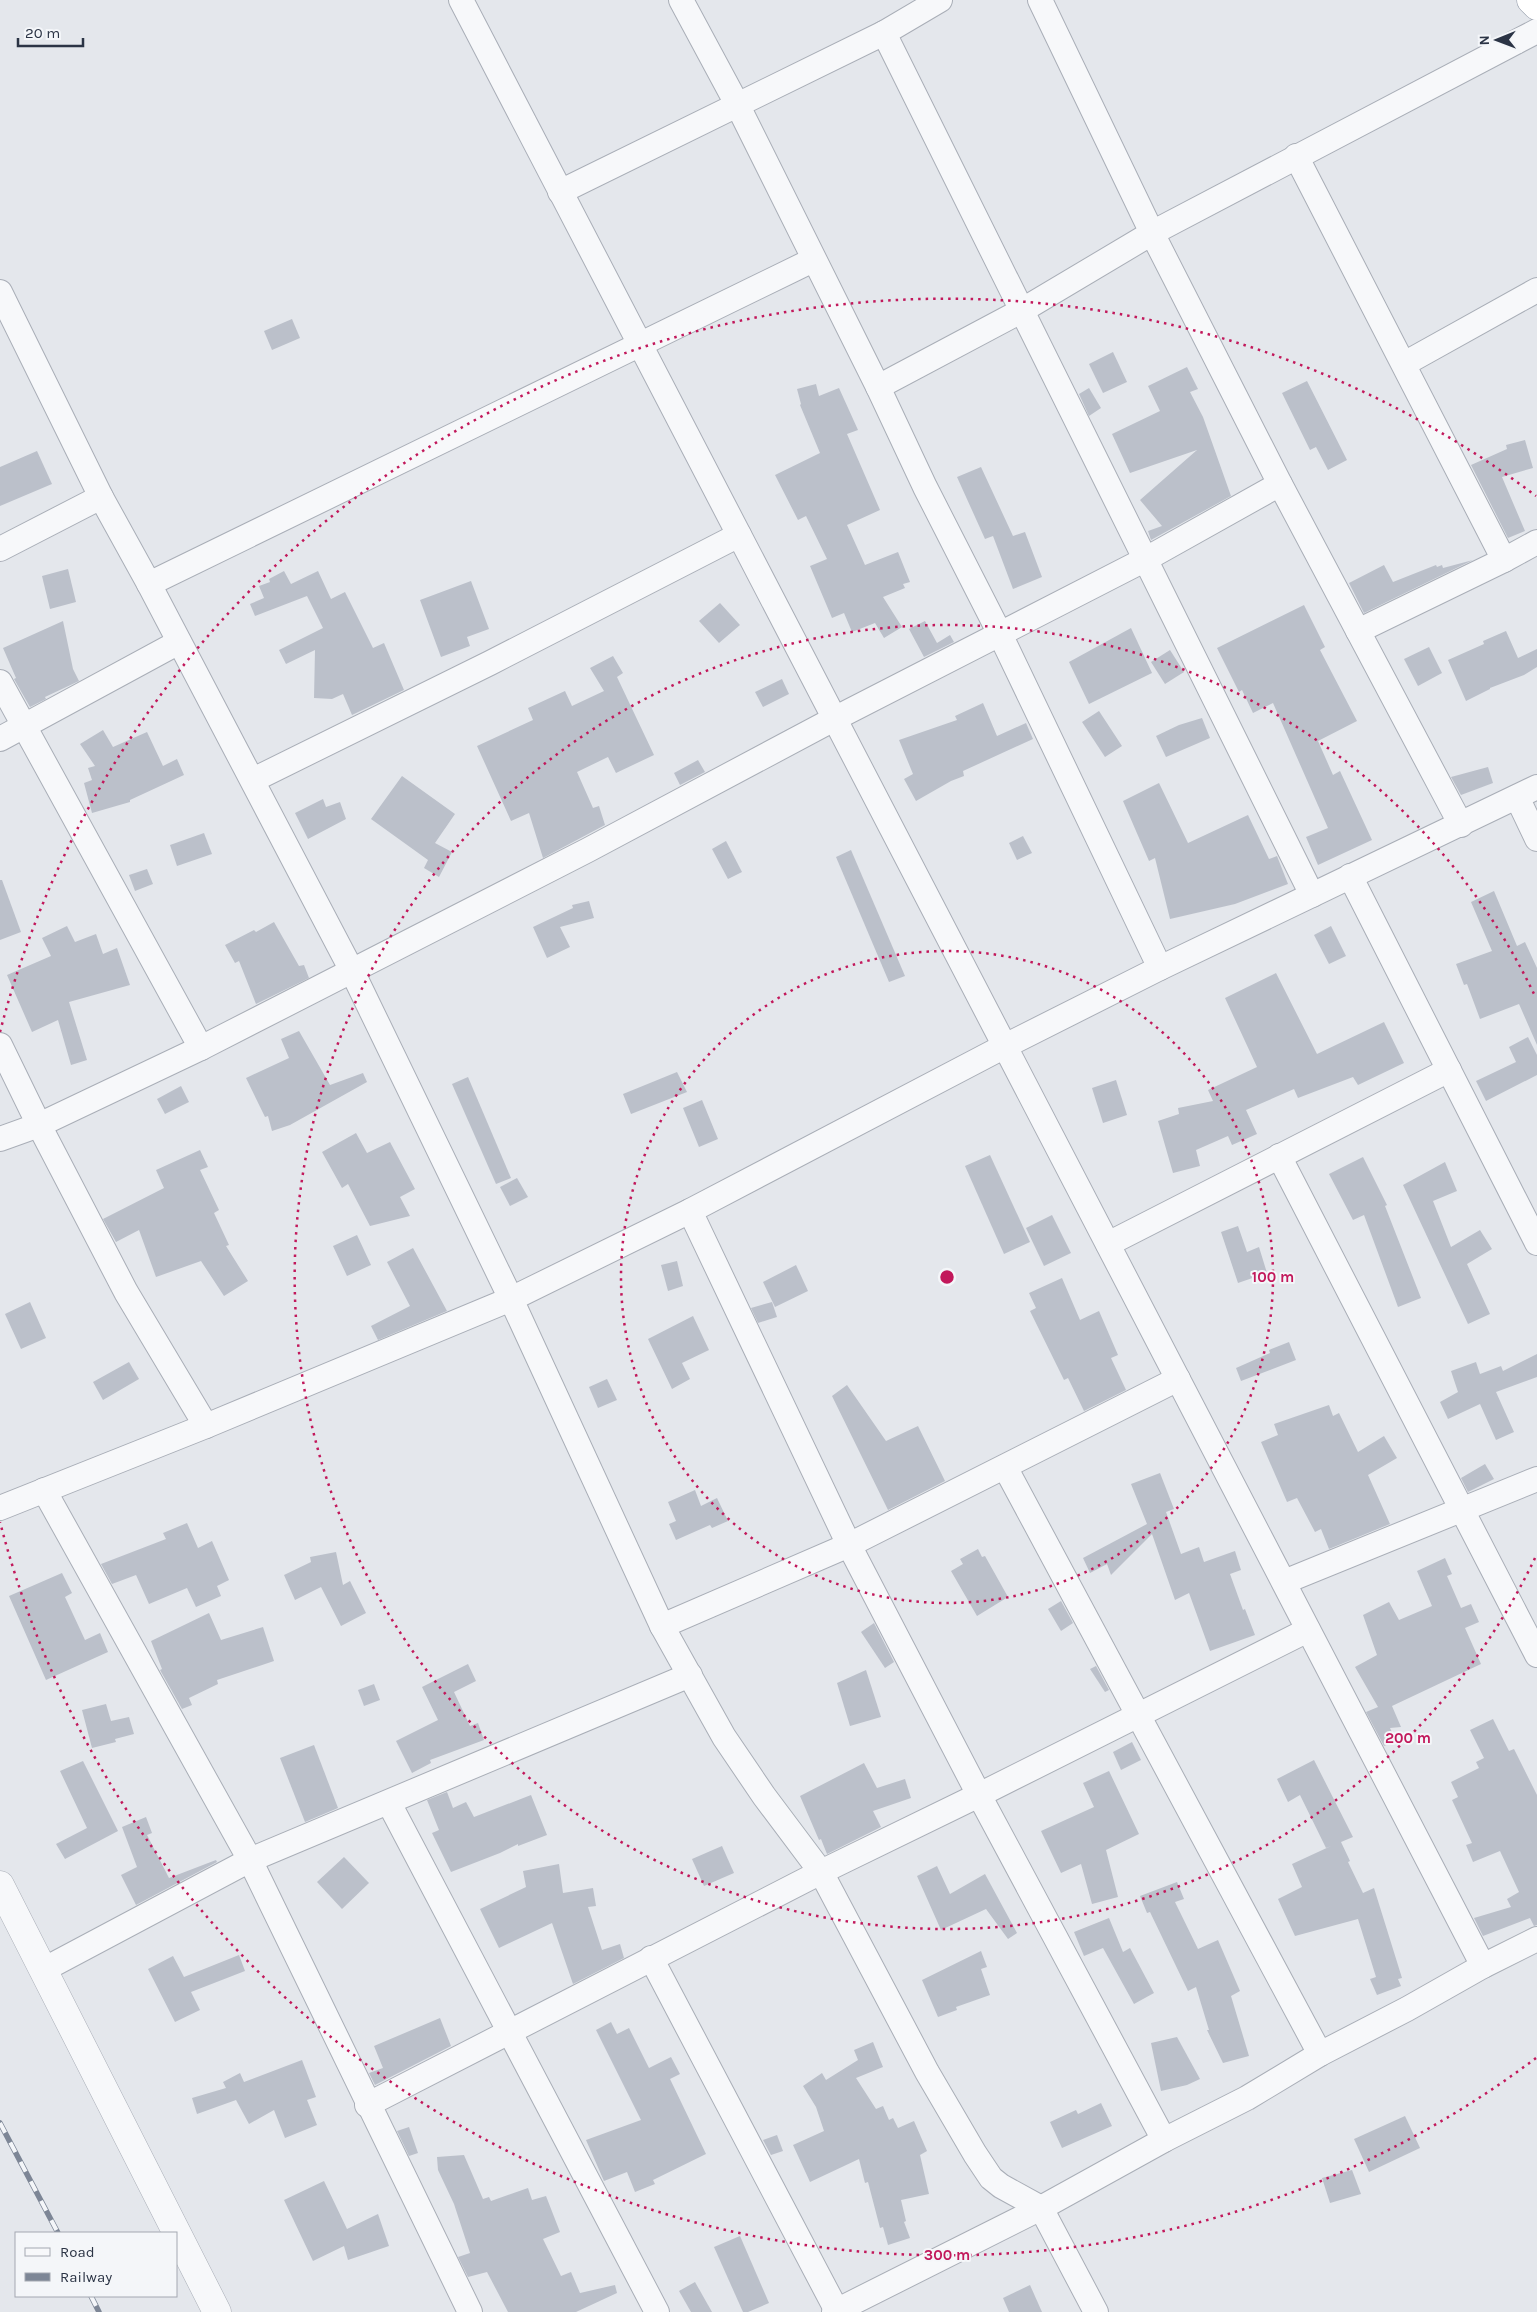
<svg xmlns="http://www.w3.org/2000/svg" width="1537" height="2312" font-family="Karla,sans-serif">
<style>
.building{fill:#bbc0ca}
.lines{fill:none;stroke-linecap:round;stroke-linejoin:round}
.minor-casing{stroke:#a9aeb7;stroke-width:26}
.tertiary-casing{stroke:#a9aeb7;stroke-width:29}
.trunk-casing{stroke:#8b94a3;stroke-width:29}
.minor{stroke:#f7f8fa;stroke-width:24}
.tertiary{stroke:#f7f8fa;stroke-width:28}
.trunk{stroke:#fff;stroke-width:28}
.rail-casing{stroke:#7d8696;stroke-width:5.5}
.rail{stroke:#f4f6f9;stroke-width:4;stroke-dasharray:11;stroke-linecap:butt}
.ring{fill:none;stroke:#c2185b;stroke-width:2.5;stroke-dasharray:2.5 5}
.centre{fill:#c2185b;stroke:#f4f6f9;stroke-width:2.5}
.ring-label{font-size:15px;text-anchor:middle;font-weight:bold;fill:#c2185b;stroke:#f4f6f9;stroke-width:4;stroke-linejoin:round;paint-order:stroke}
</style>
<rect width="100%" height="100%" fill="#e4e7ec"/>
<!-- building -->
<g class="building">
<polygon points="292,319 300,338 272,350 264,331"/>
<polygon points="1113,352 1127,382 1103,393 1089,364"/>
<polygon points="1187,367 1198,389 1190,392 1203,417 1231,496 1151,540 1148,531 1162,526 1140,500 1197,450 1130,473 1112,434 1160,411 1148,386"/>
<polygon points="1307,381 1347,460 1328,470 1316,447 1310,450 1282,393"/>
<polygon points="816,384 819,396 839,388 858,430 847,434 880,510 847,525 865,565 898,552 910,582 903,584 905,588 883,597 902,627 884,638 875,623 852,632 844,613 832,618 810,566 827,559 806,516 798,520 775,475 820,453 800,405 801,404 797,389"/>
<polygon points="1089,388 1101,408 1089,416 1079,394"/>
<polygon points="1525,440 1533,468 1502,477 1525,531 1508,538 1471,465 1507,449 1506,445"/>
<polygon points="37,451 52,484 0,506 0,467"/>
<polygon points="981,467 1013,536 1025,532 1042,577 1013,589 993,536 985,539 957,477"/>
<polygon points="1473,560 1364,613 1349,583 1384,565 1393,582 1436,565 1437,567 1442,565 1443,568"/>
<polygon points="68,569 76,602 50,609 42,576"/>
<polygon points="284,571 291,584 318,571 331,599 345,592 373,648 384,643 404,690 352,715 343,694 332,699 314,698 315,650 286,664 279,650 323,628 307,596 255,616 250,604 264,598 259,586 270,582 269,579"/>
<polygon points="471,581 489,629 467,637 470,646 441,657 420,600"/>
<polygon points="720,603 740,625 719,643 699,621"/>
<polygon points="1304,605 1325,647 1320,650 1357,721 1318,741 1333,775 1340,771 1372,840 1318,865 1306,837 1328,828 1273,703 1253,713 1242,690 1239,692 1217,648"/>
<polygon points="63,621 73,669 79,681 45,697 46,699 30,707 14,679 16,678 3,648"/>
<polygon points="925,621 937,643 950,635 954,642 924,657 909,629"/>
<polygon points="1131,628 1152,673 1089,704 1069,662"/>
<polygon points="1506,631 1518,658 1537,649 1537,667 1524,675 1490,688 1490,689 1466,701 1448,660 1484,644 1483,641"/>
<polygon points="1429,647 1442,673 1418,686 1404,659"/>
<polygon points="1170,650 1184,672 1165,684 1151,662"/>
<polygon points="613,656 623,673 617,677 654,755 616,773 608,757 577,772 593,808 599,806 605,825 543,858 529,813 511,821 477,746 533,720 528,708 565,691 572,706 604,691 590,668"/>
<polygon points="782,679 789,694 763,707 755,692"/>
<polygon points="983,703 997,736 1026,723 1033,739 963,771 964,776 951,781 916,801 904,779 913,774 899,740 957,720 955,716"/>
<polygon points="1099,711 1122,746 1105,757 1082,722"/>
<polygon points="1202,718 1210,738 1166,757 1156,736 1179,725"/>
<polygon points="103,730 113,747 147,732 163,766 177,759 184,775 130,800 130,802 92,813 84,783 92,780 88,768 95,766 80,744"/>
<polygon points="698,760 705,772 680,785 674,773"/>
<polygon points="1488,767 1493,783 1461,795 1451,777"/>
<polygon points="402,776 455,814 435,843 452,852 439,877 424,868 428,860 371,819"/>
<polygon points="1159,783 1188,843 1248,815 1269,859 1277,856 1288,884 1235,904 1170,919 1155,858 1149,861 1123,801"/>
<polygon points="323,799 326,807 340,802 346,819 308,839 295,813"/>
<polygon points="204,833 212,854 177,866 170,845"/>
<polygon points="1023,836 1032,853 1017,860 1009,843"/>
<polygon points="726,841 742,872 728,879 712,849"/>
<polygon points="851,850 905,976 889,982 836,857"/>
<polygon points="147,869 153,884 135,891 129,875"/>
<polygon points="0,880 2,880 21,932 0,940"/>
<polygon points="1494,891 1517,946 1525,942 1537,968 1537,1045 1519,1004 1480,1019 1467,984 1464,985 1456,964 1492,951 1471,902"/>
<polygon points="589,901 594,918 560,927 570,947 547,958 533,927 573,908 572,905"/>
<polygon points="274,922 299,966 304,965 309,978 256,1004 239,961 235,963 225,945 254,930 256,932"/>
<polygon points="67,926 75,942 96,934 103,954 117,948 130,985 69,1002 87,1060 71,1065 58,1020 32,1032 7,975 51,956 42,938"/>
<polygon points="1331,926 1346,956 1329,964 1314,935"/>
<polygon points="1276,973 1317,1054 1384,1022 1404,1063 1358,1085 1353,1077 1298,1098 1294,1089 1246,1110 1257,1134 1232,1145 1228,1136 1196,1150 1200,1166 1173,1173 1158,1121 1179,1114 1178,1108 1213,1101 1208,1090 1257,1067 1225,998"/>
<polygon points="299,1031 330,1085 363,1073 367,1082 290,1125 272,1131 268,1116 265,1117 246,1078 289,1058 281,1039"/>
<polygon points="1528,1037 1537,1055 1537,1075 1486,1101 1476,1081 1516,1062 1509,1047"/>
<polygon points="677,1072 687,1092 631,1114 623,1094"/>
<polygon points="468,1077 511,1178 496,1184 452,1084"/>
<polygon points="1116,1080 1127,1115 1103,1123 1092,1088"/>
<polygon points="181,1086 189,1102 165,1114 157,1099"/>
<polygon points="702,1100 718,1139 699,1147 683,1108"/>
<polygon points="356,1133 367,1153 390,1142 415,1189 400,1197 410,1216 370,1226 348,1184 342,1188 322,1152"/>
<polygon points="200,1150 208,1167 200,1170 219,1210 214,1213 229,1245 226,1246 248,1281 224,1296 201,1261 156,1277 139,1230 116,1242 103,1219 164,1188 156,1170"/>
<polygon points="990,1155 1030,1242 1004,1254 965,1166"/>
<polygon points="1363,1157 1387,1205 1385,1206 1421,1298 1398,1307 1364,1215 1353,1220 1329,1174"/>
<polygon points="1445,1162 1457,1191 1433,1201 1451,1247 1480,1230 1492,1249 1467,1264 1490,1314 1468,1324 1403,1185"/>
<polygon points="517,1178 528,1197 510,1206 500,1187"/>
<polygon points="1052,1215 1071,1253 1044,1266 1026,1228"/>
<polygon points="1238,1226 1247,1252 1259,1247 1267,1273 1238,1283 1221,1232"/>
<polygon points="357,1235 371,1265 347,1276 333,1246"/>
<polygon points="413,1248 447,1311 378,1340 371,1326 410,1306 387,1262"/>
<polygon points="677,1261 683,1286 668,1291 661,1265"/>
<polygon points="796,1265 808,1291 775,1307 763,1282"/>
<polygon points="1062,1278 1080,1320 1099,1311 1118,1355 1111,1358 1126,1390 1084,1411 1068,1378 1064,1380 1030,1311 1036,1308 1029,1293"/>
<polygon points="30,1302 46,1338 21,1349 5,1314"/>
<polygon points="772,1302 777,1317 758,1323 751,1308"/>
<polygon points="693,1316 709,1350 682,1363 690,1379 672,1389 648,1339"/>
<polygon points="1289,1342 1296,1360 1241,1381 1236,1368 1270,1353 1269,1350"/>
<polygon points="1537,1354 1537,1377 1496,1392 1514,1432 1496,1440 1480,1404 1448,1419 1440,1402 1458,1392 1451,1371 1476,1362 1480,1374 1501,1366 1503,1371"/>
<polygon points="129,1362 139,1379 103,1400 93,1382"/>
<polygon points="607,1379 617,1400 598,1408 589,1387"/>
<polygon points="847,1385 886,1441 918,1426 945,1481 888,1510 832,1396"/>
<polygon points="1329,1405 1333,1416 1339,1413 1358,1452 1384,1436 1397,1458 1368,1475 1390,1524 1329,1549 1321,1529 1315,1532 1297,1498 1287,1502 1261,1442 1278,1435 1274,1424"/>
<polygon points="1485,1464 1494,1479 1468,1492 1461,1478"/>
<polygon points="1160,1473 1174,1509 1166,1512 1181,1554 1199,1547 1204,1562 1235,1551 1241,1570 1230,1574 1243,1610 1245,1609 1255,1635 1210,1651 1189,1593 1175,1600 1152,1534 1111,1575 1107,1564 1090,1573 1083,1558 1147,1524 1131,1484"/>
<polygon points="695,1490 701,1506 717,1498 728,1521 712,1528 710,1525 676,1540 669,1524 676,1521 668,1502"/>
<polygon points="187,1523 198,1548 212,1541 229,1580 217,1586 221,1596 196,1607 187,1588 149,1604 136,1575 112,1584 101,1564 166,1539 163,1533"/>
<polygon points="978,1549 982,1557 985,1556 1008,1597 977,1616 951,1571 963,1564 960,1559"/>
<polygon points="336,1552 343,1585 350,1581 366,1613 341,1626 321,1587 295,1600 284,1575 311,1562 310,1557"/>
<polygon points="1445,1558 1452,1574 1447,1576 1461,1608 1471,1604 1479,1622 1465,1628 1481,1664 1392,1706 1401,1727 1390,1728 1396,1741 1384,1746 1366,1712 1378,1707 1355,1667 1377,1655 1363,1615 1389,1602 1399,1620 1432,1606 1417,1571"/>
<polygon points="62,1573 72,1593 65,1597 85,1640 100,1633 108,1652 46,1680 9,1596"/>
<polygon points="1061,1601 1073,1623 1061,1631 1048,1609"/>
<polygon points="209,1613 221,1640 263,1627 274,1661 217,1680 218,1684 189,1698 192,1705 182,1709 160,1670 162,1669 151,1641"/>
<polygon points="874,1623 894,1662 885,1668 861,1632"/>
<polygon points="468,1664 476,1681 454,1692 470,1726 478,1723 484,1740 430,1760 431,1763 412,1773 396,1741 438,1720 422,1687"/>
<polygon points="1096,1666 1109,1690 1105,1692 1090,1669"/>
<polygon points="866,1670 881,1717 850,1726 837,1683"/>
<polygon points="374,1684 380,1700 364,1706 358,1690"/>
<polygon points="106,1704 111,1721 129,1717 134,1734 115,1739 116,1742 92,1748 82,1710"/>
<polygon points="1493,1719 1509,1751 1514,1749 1537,1795 1537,1925 1534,1926 1530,1918 1483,1936 1474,1918 1511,1907 1507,1899 1519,1892 1500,1851 1473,1862 1466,1845 1472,1843 1452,1800 1458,1797 1451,1782 1479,1768 1476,1762 1484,1758 1470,1730"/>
<polygon points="1132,1742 1141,1760 1121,1770 1113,1752"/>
<polygon points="314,1745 338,1808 305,1822 280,1758"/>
<polygon points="1314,1760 1353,1837 1341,1842 1350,1861 1348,1862 1363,1893 1374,1888 1402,1978 1398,1979 1401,1986 1377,1995 1370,1979 1376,1977 1358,1919 1295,1936 1278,1899 1302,1887 1292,1864 1331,1846 1326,1848 1300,1795 1288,1802 1277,1779"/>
<polygon points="83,1761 118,1831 65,1859 56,1844 87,1828 60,1771"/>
<polygon points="864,1763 877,1788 905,1779 911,1798 873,1811 881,1827 827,1854 821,1839 819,1840 800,1796"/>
<polygon points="1109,1771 1139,1834 1106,1850 1118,1897 1092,1904 1081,1864 1061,1873 1041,1831 1094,1807 1083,1783"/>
<polygon points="447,1792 453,1808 466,1802 474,1817 531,1795 547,1835 518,1846 518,1844 500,1853 451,1872 432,1833 439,1830 427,1800"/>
<polygon points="146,1817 152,1833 147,1835 169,1878 216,1860 217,1862 136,1905 121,1875 137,1867 122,1827"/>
<polygon points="722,1846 734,1873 704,1886 692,1859"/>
<polygon points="344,1857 369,1883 342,1909 317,1882"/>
<polygon points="559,1864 563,1893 593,1888 596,1906 588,1907 602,1950 620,1944 624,1958 573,1984 552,1923 499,1948 480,1909 526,1887 523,1871"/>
<polygon points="937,1866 950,1894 985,1874 1017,1933 1008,1939 986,1909 941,1930 917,1876"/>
<polygon points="1177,1882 1184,1899 1175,1902 1198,1949 1218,1940 1240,1991 1231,1996 1249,2056 1223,2063 1207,2030 1209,2030 1196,1987 1188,1991 1150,1912 1147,1913 1140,1896"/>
<polygon points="1109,1918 1123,1952 1130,1948 1154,1993 1134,2004 1103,1948 1084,1956 1074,1932"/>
<polygon points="981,1951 987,1967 981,1969 990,1995 956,2007 957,2010 938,2017 922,1980"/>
<polygon points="239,1955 245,1971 191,1992 200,2010 175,2022 148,1969 173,1956 184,1977"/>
<polygon points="440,2018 451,2046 375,2085 369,2073 383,2068 374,2046"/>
<polygon points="611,2022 617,2034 629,2028 649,2068 671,2057 680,2074 670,2079 706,2154 653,2180 655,2184 635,2192 627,2172 604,2181 586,2140 641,2120 596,2030"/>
<polygon points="1177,2037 1200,2079 1187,2085 1161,2091 1151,2043"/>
<polygon points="873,2042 883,2067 856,2078 876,2109 883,2106 889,2120 893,2118 898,2128 914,2121 927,2151 920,2155 929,2194 901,2200 906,2221 904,2222 910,2238 888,2245 883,2227 880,2228 868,2182 865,2183 859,2159 810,2182 793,2145 824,2131 816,2107 803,2086 822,2073 826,2080 858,2060 854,2050"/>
<polygon points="302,2060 316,2097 307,2100 317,2125 285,2138 274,2110 249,2124 236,2100 197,2114 192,2098 226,2088 223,2082 240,2073 244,2082"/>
<polygon points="1101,2103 1112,2126 1062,2148 1050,2122 1076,2110 1078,2114"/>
<polygon points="1405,2116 1420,2148 1369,2172 1354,2139"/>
<polygon points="409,2127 418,2153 409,2156 397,2131"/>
<polygon points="777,2135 783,2151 771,2155 763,2140"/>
<polygon points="464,2155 483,2199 489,2197 491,2201 528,2188 532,2200 546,2196 560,2232 543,2239 561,2276 571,2272 580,2293 615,2285 617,2293 576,2312 508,2312 487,2272 468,2277 458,2257 470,2253 454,2204 438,2170 437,2157"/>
<polygon points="1352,2170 1361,2194 1330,2203 1322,2178"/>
<polygon points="324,2181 347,2229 378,2214 389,2246 348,2260 344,2246 313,2261 284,2200"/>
<polygon points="740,2236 769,2303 748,2312 743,2312 714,2247"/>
<polygon points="695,2282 712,2312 691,2312 679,2291"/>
<polygon points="1030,2285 1042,2312 1009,2312 1003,2298"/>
</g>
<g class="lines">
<!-- minor casing -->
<g class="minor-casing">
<g id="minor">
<polyline points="461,0 1483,1966"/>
<polyline points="681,0 738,106 878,387 925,487 1000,634 1160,968"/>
<polyline points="1040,0 1152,233 1280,484 1461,825"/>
<polyline points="884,33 1312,895"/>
<polyline points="1296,156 1504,560 1358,631"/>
<polyline points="560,192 884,33 940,0"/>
<polyline points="0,292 101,497 149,584 352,971 511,1299 662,1626 724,1737 764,1796 821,1872 927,2072 975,2154 991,2178 1001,2186 1041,2208 1096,2312"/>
<polyline points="1404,364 1537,290"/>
<polyline points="878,387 1021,311 1152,233 1537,31"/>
<polyline points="0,549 101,497"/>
<polyline points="1504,560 1537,542"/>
<polyline points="149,584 813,260"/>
<polyline points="0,682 201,1048"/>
<polyline points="0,739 179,642"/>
<polyline points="253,780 490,663 739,535"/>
<polyline points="1517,797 1537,839"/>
<polyline points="1350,876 1537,1243"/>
<polyline points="0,1045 39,1125 126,1292 206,1426"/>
<polyline points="0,1139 39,1125 201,1048 588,850 834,719 1146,559 1280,484"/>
<polyline points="1279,1156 1537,1655"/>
<polyline points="690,1211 849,1545 979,1795 1164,2140"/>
<polyline points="1108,1244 1449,1070"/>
<polyline points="1005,1467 1320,2054"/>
<polyline points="44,1490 250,1860 470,2312"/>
<polyline points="0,1508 206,1426 511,1299 690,1211 1005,1046 1160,968 1537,787"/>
<polyline points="1284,1582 1537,1479"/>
<polyline points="662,1626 849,1545 1178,1379"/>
<polyline points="389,1803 657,2312"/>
<polyline points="651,1958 837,2311"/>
<polyline points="43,1970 250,1860 690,1675"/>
<polyline points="367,2105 821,1872 979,1795 1308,1630"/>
<polyline points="834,2312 1041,2208 1164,2140 1247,2098 1320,2054 1407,2009 1483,1966 1537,1939"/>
</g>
</g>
<!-- tertiary casing -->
<g class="tertiary-casing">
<polyline id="tertiary" points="0,1885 217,2312"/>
</g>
<!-- trunk casing -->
<g class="trunk-casing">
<polyline id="trunk" points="1531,0 1537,6"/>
</g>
<!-- minor -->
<use href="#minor" class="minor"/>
<!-- tertiary -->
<use href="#tertiary" class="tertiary"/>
<!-- trunk -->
<use href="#trunk" class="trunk"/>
<!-- rail casing -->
<g class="rail-casing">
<g id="rail">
<polyline points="0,2123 58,2233"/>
<polyline points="91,2296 99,2312"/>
</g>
</g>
<!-- rail -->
<use href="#rail" class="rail"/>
</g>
<!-- distance rings -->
<g class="ring">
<circle cx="947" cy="1277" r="326"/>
<path d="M1535 1558A652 652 0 1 1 1535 996"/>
<path d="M1536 2058A978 978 0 0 1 0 1522M0 1032A978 978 0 0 1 1536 496"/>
</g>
<circle cx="947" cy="1277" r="8" class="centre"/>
<g class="ring-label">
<text x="1273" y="1282">100 m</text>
<text x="1408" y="1743">200 m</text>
<text x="947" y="2260">300 m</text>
</g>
<!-- legend -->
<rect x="15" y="2232" width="162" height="65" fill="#f4f6f9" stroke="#a4a8b1"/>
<rect x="25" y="2248" width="25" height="8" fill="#f7f8fa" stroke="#a4a8b1"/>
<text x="60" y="2257" font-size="15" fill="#2b3445">Road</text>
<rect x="25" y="2273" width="25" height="8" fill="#7d8696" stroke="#a4a8b1"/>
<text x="60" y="2282" font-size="15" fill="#2b3445">Railway</text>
<!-- north arrow -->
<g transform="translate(1497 40) rotate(269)" stroke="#f4f6f9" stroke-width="4" paint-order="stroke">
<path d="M0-4L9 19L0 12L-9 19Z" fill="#2b3445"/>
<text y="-8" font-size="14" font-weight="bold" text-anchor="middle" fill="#2b3445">N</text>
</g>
<!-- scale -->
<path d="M18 38v8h65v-8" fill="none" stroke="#2b3445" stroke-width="2.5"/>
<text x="25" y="38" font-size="15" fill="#2b3445" stroke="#f4f6f9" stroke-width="4" paint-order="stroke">20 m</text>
</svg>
